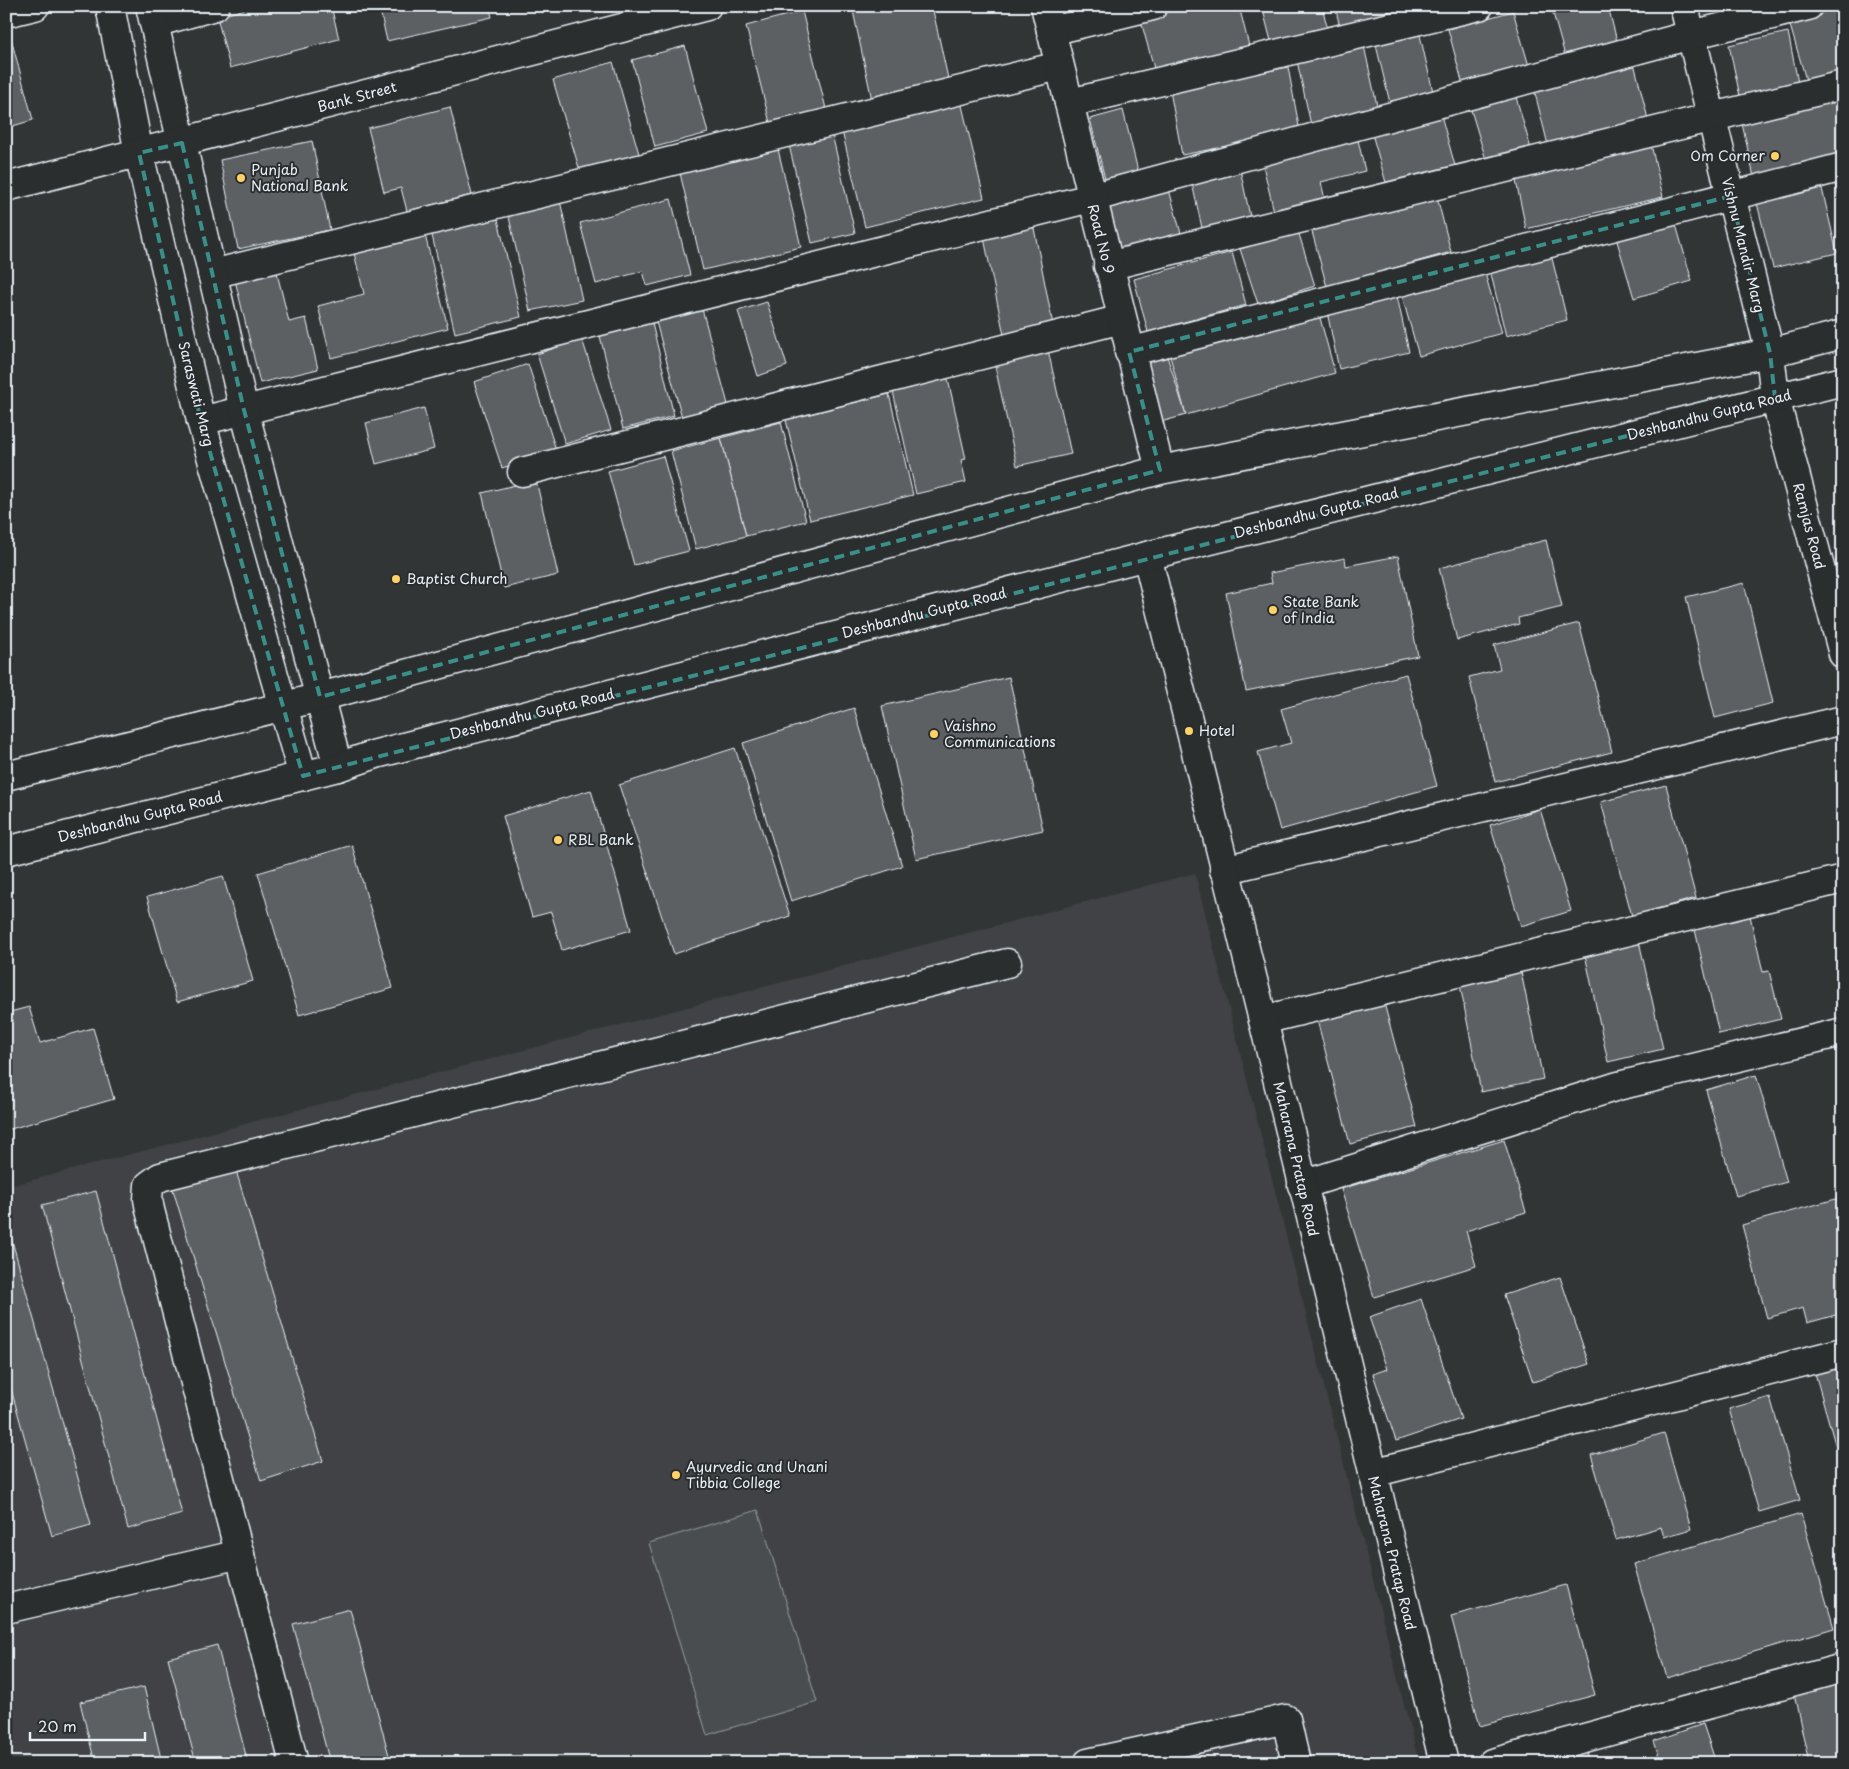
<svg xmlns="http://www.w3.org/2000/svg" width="1849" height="1769" font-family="'Playpen Sans',sans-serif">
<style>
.built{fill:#3f4244}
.green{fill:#494d4f;stroke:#989fa4}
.building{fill:#5c6063;stroke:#e8f1f8}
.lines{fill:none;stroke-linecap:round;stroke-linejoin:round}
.minor-casing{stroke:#e8f1f8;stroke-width:31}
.tertiary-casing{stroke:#e8f1f8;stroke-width:31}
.minor{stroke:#2a2d2e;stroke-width:28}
.tertiary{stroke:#2a2d2e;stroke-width:28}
.marked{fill:none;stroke:#3a8f8a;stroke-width:4;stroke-dasharray:10 6;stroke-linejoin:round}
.poi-dot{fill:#ffd166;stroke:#2a2d2e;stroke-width:2}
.labels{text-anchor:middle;stroke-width:4;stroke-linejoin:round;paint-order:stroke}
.street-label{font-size:14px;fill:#e8f1f8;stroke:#2a2d2e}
.poi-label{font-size:14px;fill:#e8f1f8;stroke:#2a2d2e;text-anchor:start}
</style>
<rect width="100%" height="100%" fill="#323536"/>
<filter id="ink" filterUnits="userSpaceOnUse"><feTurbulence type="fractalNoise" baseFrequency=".02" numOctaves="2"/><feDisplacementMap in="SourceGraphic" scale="10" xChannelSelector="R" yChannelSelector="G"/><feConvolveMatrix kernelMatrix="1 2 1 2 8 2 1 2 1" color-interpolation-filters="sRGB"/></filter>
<g filter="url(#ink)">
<!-- built -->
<polygon class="built" points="1195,873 1419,1763 6,1763 6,1187"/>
<!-- green -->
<polygon class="green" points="758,1510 817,1702 707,1735 649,1543"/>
<!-- building -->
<g class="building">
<polygon points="256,6 331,6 339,39 230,68 217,17"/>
<polygon points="379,6 489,6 492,17 387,41"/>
<polygon points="852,6 932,6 949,83 872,100"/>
<polygon points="1168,6 1239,6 1251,54 1157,79 1139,14"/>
<polygon points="1262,6 1322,6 1329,35 1273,49"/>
<polygon points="1335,6 1443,6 1342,36"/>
<polygon points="1551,6 1608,6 1619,49 1567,63"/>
<polygon points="1714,6 1753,6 1717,17"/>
<polygon points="1843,6 1843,80 1809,90 1789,22"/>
<polygon points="802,11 828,117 772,131 746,26"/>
<polygon points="1513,11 1529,66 1463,85 1448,29"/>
<polygon points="7,24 33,120 6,128 6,24"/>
<polygon points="1419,31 1434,96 1391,107 1375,41"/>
<polygon points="1788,32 1798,83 1740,96 1729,45"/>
<polygon points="685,46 708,133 655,147 632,60"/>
<polygon points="1364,46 1378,110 1311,125 1297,61"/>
<polygon points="613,62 641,161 582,178 553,80"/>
<polygon points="1634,63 1648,119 1548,145 1534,89"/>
<polygon points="1288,67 1300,132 1182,155 1170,91"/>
<polygon points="959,93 984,198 865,227 840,123"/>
<polygon points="1516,97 1531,149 1487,163 1471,110"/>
<polygon points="1843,97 1843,158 1754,177 1741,119"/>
<polygon points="450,107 472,195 407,211 401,188 384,192 368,128"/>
<polygon points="1439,108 1457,173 1389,193 1370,127"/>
<polygon points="1123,110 1138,171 1105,179 1090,119"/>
<polygon points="1356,131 1365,171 1321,182 1327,209 1276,220 1260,153"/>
<polygon points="832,134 855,233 812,243 789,145"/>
<polygon points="312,141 330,230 238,249 220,160"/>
<polygon points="1651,144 1663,197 1526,229 1515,176"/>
<polygon points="777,145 801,247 703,270 679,169"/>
<polygon points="1239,164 1252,226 1204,237 1190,174"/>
<polygon points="1843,173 1843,212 1833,176"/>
<polygon points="1820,180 1837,253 1773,268 1755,195"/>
<polygon points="1168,186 1182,237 1109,256 1096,205"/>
<polygon points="1436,193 1451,252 1327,287 1311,228"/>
<polygon points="559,196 582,300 530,311 507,208"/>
<polygon points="671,199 690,275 647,286 643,271 596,284 580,223"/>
<polygon points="496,211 521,317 455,333 430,227"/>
<polygon points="1673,214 1692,281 1634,298 1614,231"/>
<polygon points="1033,223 1053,325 1004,335 983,233"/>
<polygon points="1298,231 1315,286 1258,304 1240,249"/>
<polygon points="425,235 448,328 331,358 318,306 364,294 354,253"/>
<polygon points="1550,250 1567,320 1506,336 1489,266"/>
<polygon points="1232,252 1246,305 1148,332 1134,279"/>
<polygon points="1483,266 1502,333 1419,356 1400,289"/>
<polygon points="276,269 289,322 306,318 318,369 260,383 235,280"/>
<polygon points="1396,291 1409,352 1339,369 1326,307"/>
<polygon points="699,298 729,408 683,421 653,311"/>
<polygon points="767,302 787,366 758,376 738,311"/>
<polygon points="1317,307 1335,373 1186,415 1168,349"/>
<polygon points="651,319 674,416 623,429 599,332"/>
<polygon points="582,339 611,430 565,444 537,354"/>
<polygon points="1048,350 1071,454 1017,466 994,362"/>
<polygon points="1165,350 1186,415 1157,423 1136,361"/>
<polygon points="528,364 556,450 502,468 474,382"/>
<polygon points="947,375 966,459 961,460 966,482 916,494 892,387"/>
<polygon points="889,394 913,495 810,520 786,420"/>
<polygon points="424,408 434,449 376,464 366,423"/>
<polygon points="781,422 806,521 746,536 721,438"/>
<polygon points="721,438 746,536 696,549 671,451"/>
<polygon points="663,456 689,551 634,565 608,471"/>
<polygon points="536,480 558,575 504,588 482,493"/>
<polygon points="1546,540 1562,607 1518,618 1519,624 1457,640 1439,568"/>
<polygon points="1398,556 1418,656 1246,691 1226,593 1272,583 1270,573 1345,558 1346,566"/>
<polygon points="1843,559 1843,586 1836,560"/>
<polygon points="1744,583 1773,703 1715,718 1686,597"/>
<polygon points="1579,623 1612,752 1495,782 1469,677 1500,669 1494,645"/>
<polygon points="1406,674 1437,786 1280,830 1258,752 1291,743 1281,709"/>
<polygon points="1009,677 1043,830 916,859 882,706"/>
<polygon points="854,708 902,866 791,901 743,743"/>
<polygon points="735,748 790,916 674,954 619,785"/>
<polygon points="1666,785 1696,898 1632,916 1601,802"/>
<polygon points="591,790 631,930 562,950 551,912 532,917 503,816"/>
<polygon points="1540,809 1571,911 1521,926 1490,825"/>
<polygon points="352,845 393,988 299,1015 258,873"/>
<polygon points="223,876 253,981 177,1002 147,897"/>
<polygon points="1748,907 1763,972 1769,971 1781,1019 1719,1034 1693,921"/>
<polygon points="1637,932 1663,1049 1608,1062 1583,945"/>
<polygon points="1520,967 1543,1079 1481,1092 1459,980"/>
<polygon points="1384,1003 1417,1127 1350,1144 1317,1020"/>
<polygon points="29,1007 40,1043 93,1028 114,1099 7,1130 6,1013"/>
<polygon points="1756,1075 1787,1182 1736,1196 1706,1090"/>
<polygon points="1504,1140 1526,1212 1466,1231 1476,1266 1374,1297 1341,1189"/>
<polygon points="234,1164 323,1461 261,1481 171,1183"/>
<polygon points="96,1191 182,1514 128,1529 42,1205"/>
<polygon points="1843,1197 1843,1313 1807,1323 1803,1308 1767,1318 1742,1225"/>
<polygon points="6,1219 91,1525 52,1536 6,1371"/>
<polygon points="1560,1277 1589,1364 1533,1382 1504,1295"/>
<polygon points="1421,1299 1461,1419 1396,1441 1373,1374 1387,1369 1369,1317"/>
<polygon points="1843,1365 1843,1457 1839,1458 1815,1373"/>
<polygon points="1770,1397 1800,1500 1759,1512 1729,1409"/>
<polygon points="1664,1433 1691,1529 1664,1537 1661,1527 1616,1540 1591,1455"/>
<polygon points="1801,1514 1834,1628 1667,1678 1634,1564"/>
<polygon points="1566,1585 1595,1695 1480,1726 1451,1616"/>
<polygon points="350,1609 391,1763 330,1763 293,1624"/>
<polygon points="217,1645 248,1763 196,1763 168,1658"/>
<polygon points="1843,1683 1843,1763 1809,1763 1794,1694"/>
<polygon points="144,1687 162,1763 95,1763 80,1702"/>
<polygon points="1703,1724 1716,1763 1661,1763 1654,1741"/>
<polygon points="1584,1740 1590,1763 1505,1763"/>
</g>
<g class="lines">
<!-- minor casing -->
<g class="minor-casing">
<g id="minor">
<polyline points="1684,6 1770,353 1775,398 1843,654"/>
<polyline points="6,13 35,6"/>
<polyline points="154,23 215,6"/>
<polyline points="1051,31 1153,6"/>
<polyline points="1069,103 1479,6"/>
<polyline points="1108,266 1843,85"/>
<polyline points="212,274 1059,66"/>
<polyline points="1129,352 1843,167"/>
<polyline points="201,421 1091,198 1691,35 1808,6"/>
<polyline points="522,472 1122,319"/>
<polyline points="1224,870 1843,720"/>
<polyline points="1263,1020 1843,879"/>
<polyline points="1302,1185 1618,1086 1843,1032"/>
<polyline points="1373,1473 1843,1352"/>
<polyline points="6,1609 240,1554"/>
<polyline points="294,1763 150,1210 148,1199 149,1185 160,1177 1007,963"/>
<polyline points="1088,1763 1286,1719 1296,1763"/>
<polyline points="1492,1763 1843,1668"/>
</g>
</g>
<!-- tertiary casing -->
<g class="tertiary-casing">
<g id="tertiary">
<polyline points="110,6 139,153 201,421 303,776"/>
<polyline points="150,6 244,410 338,767"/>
<polyline points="1045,6 1160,470"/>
<polyline points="6,187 707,6"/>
<polyline points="1147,556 1263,1020 1444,1763"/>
<polyline points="6,776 320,697 1160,470 1770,353 1843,334"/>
<polyline points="6,851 338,767 376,754 1147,556 1843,381"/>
</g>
</g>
<!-- minor -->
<use href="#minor" class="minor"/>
<!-- tertiary -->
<use href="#tertiary" class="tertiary"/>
</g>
</g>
<!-- marked area -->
<path class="marked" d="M 182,143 L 244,410 L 320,697 L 1160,470 L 1129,352 L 1731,196 L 1770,353 L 1775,398 L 303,776 L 201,421 L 139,153 Z"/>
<!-- markers -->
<g class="poi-dot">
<circle cx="1775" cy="156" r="5"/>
<circle cx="241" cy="178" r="5"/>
<circle cx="396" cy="579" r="5"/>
<circle cx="1273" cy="610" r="5"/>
<circle cx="1189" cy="731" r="5"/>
<circle cx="934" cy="734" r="5"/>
<circle cx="558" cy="840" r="5"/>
<circle cx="676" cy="1475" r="5"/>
</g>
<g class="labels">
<!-- street labels -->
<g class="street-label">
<text transform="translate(357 97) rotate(-15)" y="5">Bank Street</text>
<text transform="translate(1101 239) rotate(76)" y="5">Road No 9</text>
<text transform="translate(1743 245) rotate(76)" y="5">Vishnu Mandir Marg</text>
<text transform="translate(196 394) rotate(76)" y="5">Saraswati Marg</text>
<text transform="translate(1709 415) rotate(-14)" y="5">Deshbandhu Gupta Road</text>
<text transform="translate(1316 513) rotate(-14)" y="5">Deshbandhu Gupta Road</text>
<text transform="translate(1809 526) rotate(75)" y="5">Ramjas Road</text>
<text transform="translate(924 613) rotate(-14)" y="5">Deshbandhu Gupta Road</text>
<text transform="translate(532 714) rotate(-14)" y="5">Deshbandhu Gupta Road</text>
<text transform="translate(140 817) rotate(-14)" y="5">Deshbandhu Gupta Road</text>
<text transform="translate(1296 1159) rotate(77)" y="5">Maharana Pratap Road</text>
<text transform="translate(1392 1553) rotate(76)" y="5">Maharana Pratap Road</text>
</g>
<!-- poi labels -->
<g class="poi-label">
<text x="1765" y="161" text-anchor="end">Om Corner</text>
<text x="251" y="175">Punjab<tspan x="251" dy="16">National Bank</tspan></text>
<text x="406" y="584">Baptist Church</text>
<text x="1283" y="607">State Bank<tspan x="1283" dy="16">of India</tspan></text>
<text x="944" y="731">Vaishno<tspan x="944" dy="16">Communications</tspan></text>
<text x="1199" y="736">Hotel</text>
<text x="568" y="845">RBL Bank</text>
<text x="686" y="1472">Ayurvedic and Unani<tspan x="686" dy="16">Tibbia College</tspan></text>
</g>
</g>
<!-- margin -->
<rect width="1849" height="1769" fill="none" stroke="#2a2d2e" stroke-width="25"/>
<rect x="12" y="12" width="1824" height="1744" fill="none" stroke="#e8f1f8" stroke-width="2" filter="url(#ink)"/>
<!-- scale -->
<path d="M30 1732v8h115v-8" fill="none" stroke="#e8f1f8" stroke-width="2.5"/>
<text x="38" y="1732" font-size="15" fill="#e8f1f8" stroke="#2a2d2e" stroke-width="4" paint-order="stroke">20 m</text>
</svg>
